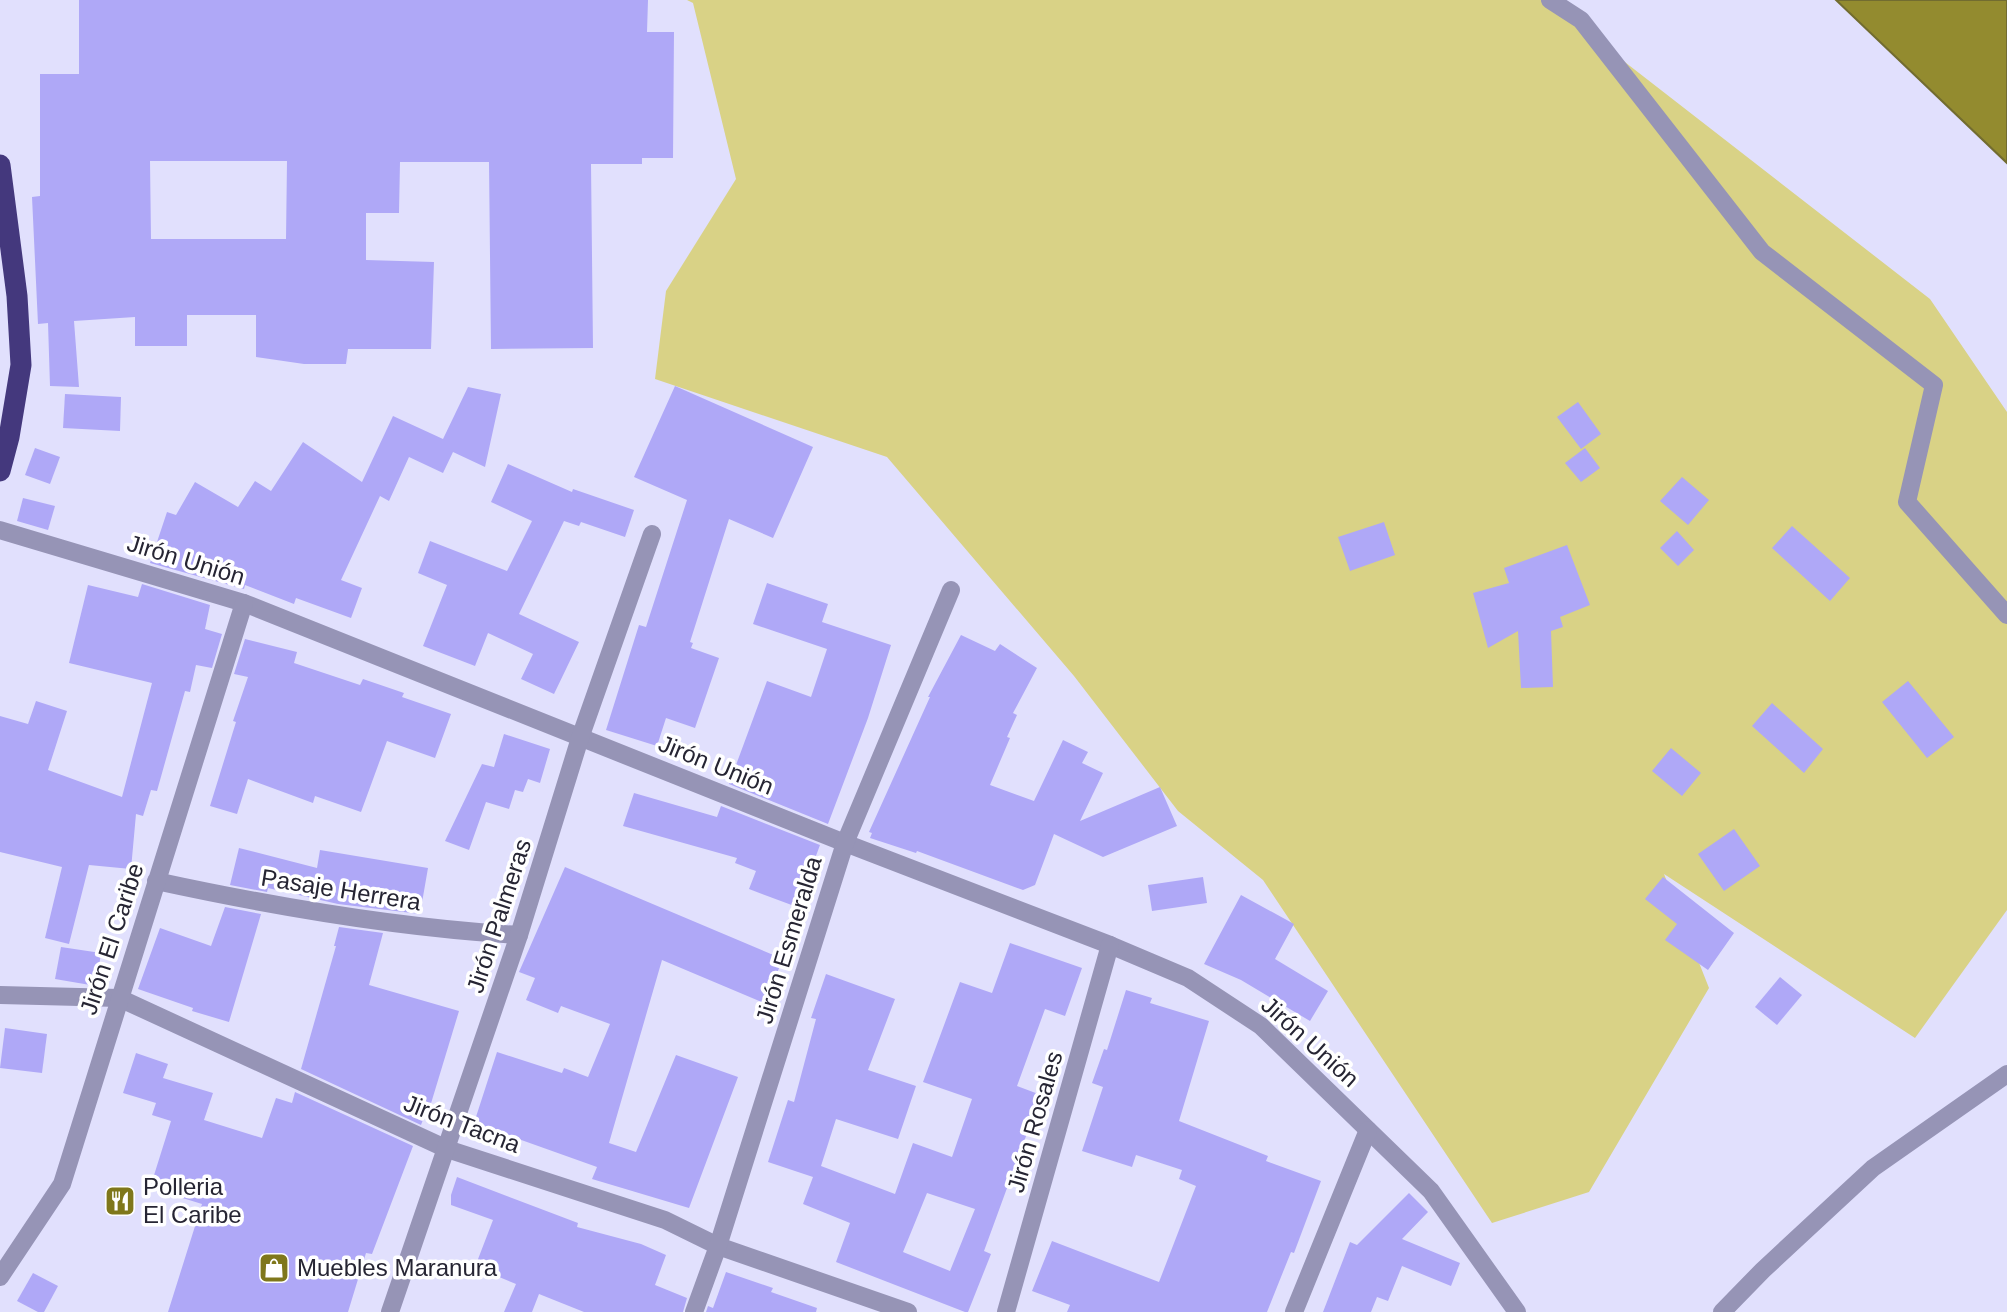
<svg xmlns="http://www.w3.org/2000/svg" width="2007" height="1312" font-family="Arial,sans-serif">
<style>
.green{fill:#d9d286}
.water{fill:#938b2f;stroke:#726c30;stroke-width:2}
.building{fill:#afa8f7;fill-rule:evenodd}
.lines{fill:none;stroke-linecap:round;stroke-linejoin:round}
.minor{stroke:#9694b6;stroke-width:18}
.highway{stroke:#44387d;stroke-width:21}
.labels{text-anchor:middle;stroke-width:7;stroke-linejoin:round;paint-order:stroke}
.street-label{font-size:24px;fill:#262533;stroke:#fff}
.poi-label{font-size:24px;fill:#262533;stroke:#fff;text-anchor:start}
</style>
<rect width="100%" height="100%" fill="#e1e0fd"/>
<!-- green -->
<polygon class="green" points="687,0 1545,0 1930,299 2007,412 2007,910 1915,1038 1664,874 1709,988 1589,1192 1492,1223 1263,880 1178,811 1074,676 887,457 655,379 666,291 736,179 693,3"/>
<!-- water -->
<polygon class="water" points="1836,0 2007,0 2007,163"/>
<!-- building -->
<g class="building">
<path d="M 79,0 L 648,0 L 647,32 L 674,32 L 673,158 L 642,158 L 642,164 L 591,164 L 593,348 L 491,349 L 489,162 L 400,162 L 399,213 L 366,213 L 366,260 L 434,262 L 431,349 L 348,349 L 346,364 L 304,364 L 256,357 L 256,315 L 187,315 L 187,346 L 135,346 L 135,317 L 74,321 L 79,387 L 50,386 L 48,323 L 38,324 L 32,197 L 40,196 L 40,74 L 79,74 ZM 150,161 L 287,161 L 286,239 L 151,239 Z"/>
<polygon points="675,386 813,447 773,538 729,519 690,642 693,643 691,648 719,658 695,728 666,718 657,746 606,730 639,625 646,627 687,500 634,477"/>
<polygon points="468,387 501,394 485,467 453,452 443,473 409,457 389,501 380,496 341,580 362,588 351,618 296,598 294,604 245,585 244,589 150,563 167,512 176,515 195,482 238,507 255,481 271,491 303,442 362,482 393,416 443,439"/>
<polygon points="65,394 121,397 120,431 63,428"/>
<polygon points="1578,402 1601,434 1581,449 1557,417"/>
<polygon points="35,448 60,457 50,484 25,475"/>
<polygon points="1585,448 1600,468 1581,482 1565,463"/>
<polygon points="508,464 572,492 573,489 634,510 625,537 581,522 579,526 564,521 519,614 579,642 554,694 521,679 533,654 488,633 475,666 423,646 447,585 418,573 430,541 507,571 532,521 491,502"/>
<polygon points="1682,477 1709,500 1688,525 1660,501"/>
<polygon points="23,498 55,506 48,530 17,521"/>
<polygon points="1384,522 1395,555 1350,571 1338,537"/>
<polygon points="1792,526 1850,578 1830,601 1772,548"/>
<polygon points="1677,531 1694,550 1678,566 1660,548"/>
<polygon points="1567,545 1590,605 1560,617 1563,627 1551,631 1553,687 1521,688 1518,631 1488,648 1473,593 1509,583 1504,568"/>
<polygon points="767,583 828,604 822,622 891,645 868,718 828,824 729,784 767,681 811,697 827,649 753,624"/>
<polygon points="142,584 210,605 205,629 222,634 212,668 196,665 190,692 185,691 157,791 151,790 143,816 136,814 131,869 89,865 69,944 45,938 62,867 0,852 0,716 28,724 36,701 67,711 48,770 122,797 152,683 69,663 88,585 138,597"/>
<polygon points="961,635 995,651 1000,644 1037,668 1013,713 1017,715 1007,737 1010,738 990,785 1034,801 1063,740 1088,752 1082,763 1103,773 1080,821 1160,787 1177,826 1103,857 1054,834 1035,885 1023,890 917,851 916,853 870,838 872,833 869,832 930,697 928,697"/>
<polygon points="245,639 297,652 294,663 360,685 363,679 404,693 402,697 451,714 435,758 387,741 361,812 315,796 313,803 248,779 237,814 210,806 236,722 233,721 248,677 234,674"/>
<polygon points="1908,681 1954,737 1927,758 1882,702"/>
<polygon points="1772,703 1823,749 1804,773 1752,726"/>
<polygon points="504,734 550,749 540,783 528,779 523,792 515,790 509,809 486,802 469,850 445,841 482,764 494,767"/>
<polygon points="1671,748 1701,773 1682,796 1652,771"/>
<polygon points="634,793 717,817 721,806 820,845 797,907 749,889 756,871 735,863 737,858 623,826"/>
<polygon points="1734,829 1760,866 1724,891 1698,854"/>
<polygon points="239,848 317,868 320,850 428,868 420,914 338,904 268,888 267,892 230,885"/>
<polygon points="565,867 783,959 764,1003 662,960 609,1143 636,1152 676,1055 738,1077 689,1208 592,1179 597,1167 474,1123 497,1052 562,1073 564,1068 588,1077 610,1024 561,1006 558,1013 526,1000 535,978 519,972"/>
<polygon points="1203,877 1207,903 1152,911 1148,885"/>
<polygon points="1663,877 1734,933 1708,970 1665,940 1677,924 1645,899"/>
<polygon points="1241,895 1294,924 1275,959 1328,991 1310,1021 1241,980 1204,964"/>
<polygon points="225,907 261,914 229,1022 192,1011 193,1008 138,989 160,928 211,946"/>
<polygon points="339,927 383,933 369,985 459,1011 429,1110 427,1109 421,1125 301,1069 336,946 334,946"/>
<path d="M 1010,943 L 1082,968 L 1065,1016 L 1045,1009 L 1017,1086 L 1041,1095 L 984,1251 L 991,1254 L 968,1312 L 965,1312 L 836,1262 L 850,1223 L 803,1204 L 813,1177 L 768,1162 L 788,1100 L 794,1102 L 816,1019 L 811,1018 L 826,974 L 895,999 L 868,1070 L 916,1086 L 898,1139 L 836,1119 L 821,1166 L 895,1194 L 913,1143 L 952,1157 L 972,1099 L 923,1082 L 960,982 L 992,993 ZM 927,1193 L 975,1209 L 950,1271 L 903,1252 Z"/>
<polygon points="61,947 101,953 96,986 55,979"/>
<polygon points="1780,977 1802,995 1777,1025 1755,1007"/>
<polygon points="1126,990 1152,998 1150,1003 1209,1021 1179,1121 1268,1156 1266,1161 1321,1181 1294,1253 1291,1252 1267,1312 1067,1312 1070,1305 1032,1291 1052,1241 1159,1282 1196,1186 1179,1179 1182,1170 1136,1155 1132,1167 1082,1151 1103,1087 1092,1083 1104,1049 1107,1050"/>
<polygon points="5,1028 47,1034 42,1073 0,1068"/>
<polygon points="136,1053 168,1064 163,1078 213,1093 204,1120 262,1138 276,1098 292,1103 295,1092 413,1146 372,1254 366,1253 348,1312 168,1312 202,1204 150,1188 171,1121 152,1115 156,1103 123,1093"/>
<polygon points="457,1177 578,1223 577,1227 641,1244 666,1255 655,1285 687,1298 683,1312 584,1312 539,1294 532,1312 504,1312 516,1284 475,1267 493,1220 451,1205 451,1195"/>
<polygon points="1409,1193 1428,1212 1402,1239 1460,1263 1451,1286 1402,1266 1388,1301 1377,1297 1371,1312 1323,1312 1350,1242 1357,1245"/>
<polygon points="726,1272 773,1288 771,1292 817,1308 816,1312 706,1312 708,1306 713,1308"/>
<polygon points="33,1273 58,1286 44,1312 38,1312 17,1301"/>
</g>
<g class="lines">
<!-- minor -->
<g class="minor">
<polyline points="1550,0 1581,20 1762,252 1934,385 1907,502 2007,615"/>
<polyline points="0,530 244,603 845,843 1110,945 1188,978 1261,1026 1431,1191 1517,1312"/>
<path d="M 156,881 C 276,907 397,928 519,935"/>
<polyline points="0,995 119,998 447,1149 665,1220 718,1246 908,1312"/>
<polyline points="0,1277 62,1184 244,603"/>
<polyline points="390,1312 519,935 580,738 652,534"/>
<polyline points="694,1312 718,1246 845,843 951,590"/>
<polyline points="1006,1312 1110,945"/>
<polyline points="1294,1312 1368,1130"/>
<polyline points="1722,1312 1763,1270 1873,1168 2007,1074"/>
</g>
<!-- highway -->
<polyline class="highway" points="0,165 17,296 21,365 9,437 0,471"/>
</g>
<!-- icons -->
<defs>
<g id="restaurant-square" transform="scale(1.575)"><rect x="-9" y="-9" width="18" height="18" rx="4" fill="#7f771b" stroke="#fff"/><path d="M-5-6h1v4h1v-4h1v4h1v-4h1v5L-1.5 .5V6h-2V.5L-5-1ZM5-6V6H3V1.5H1.5Q1.5-4 5-6Z" fill="#fff"/></g>
<g id="shop-square" transform="scale(1.575)"><rect x="-9" y="-9" width="18" height="18" rx="4" fill="#7f771b" stroke="#fff"/><path d="M-5-2.5h2.3a2.7 3.5 0 0 1 5.4 0H5L5.5 6h-11ZM-1.5-2.5h3a1.5 2.3 0 0 0-3 0Z" fill="#fff"/></g>
</defs>
<g fill-rule="evenodd">
<use href="#restaurant-square" x="120" y="1201"/>
<use href="#shop-square" x="274" y="1268"/>
</g>
<g class="labels">
<!-- street labels -->
<g class="street-label">
<text transform="translate(186 560) rotate(17)" y="8">Jirón Unión</text>
<text transform="translate(716 765) rotate(22)" y="8">Jirón Unión</text>
<text transform="translate(341 890) rotate(9)" y="8">Pasaje Herrera</text>
<text transform="translate(499 916) rotate(-72)" y="8">Jirón Palmeras</text>
<text transform="translate(112 939) rotate(-72)" y="8">Jirón El Caribe</text>
<text transform="translate(789 940) rotate(-73)" y="8">Jirón Esmeralda</text>
<text transform="translate(1310 1042) rotate(42)" y="8">Jirón Unión</text>
<text transform="translate(1035 1122) rotate(-74)" y="8">Jirón Rosales</text>
<text transform="translate(462 1124) rotate(21)" y="8">Jirón Tacna</text>
</g>
<!-- poi labels -->
<g class="poi-label">
<text x="143" y="1195">Polleria<tspan x="143" dy="28">El Caribe</tspan></text>
<text x="297" y="1276">Muebles Maranura</text>
</g>
</g>
</svg>
